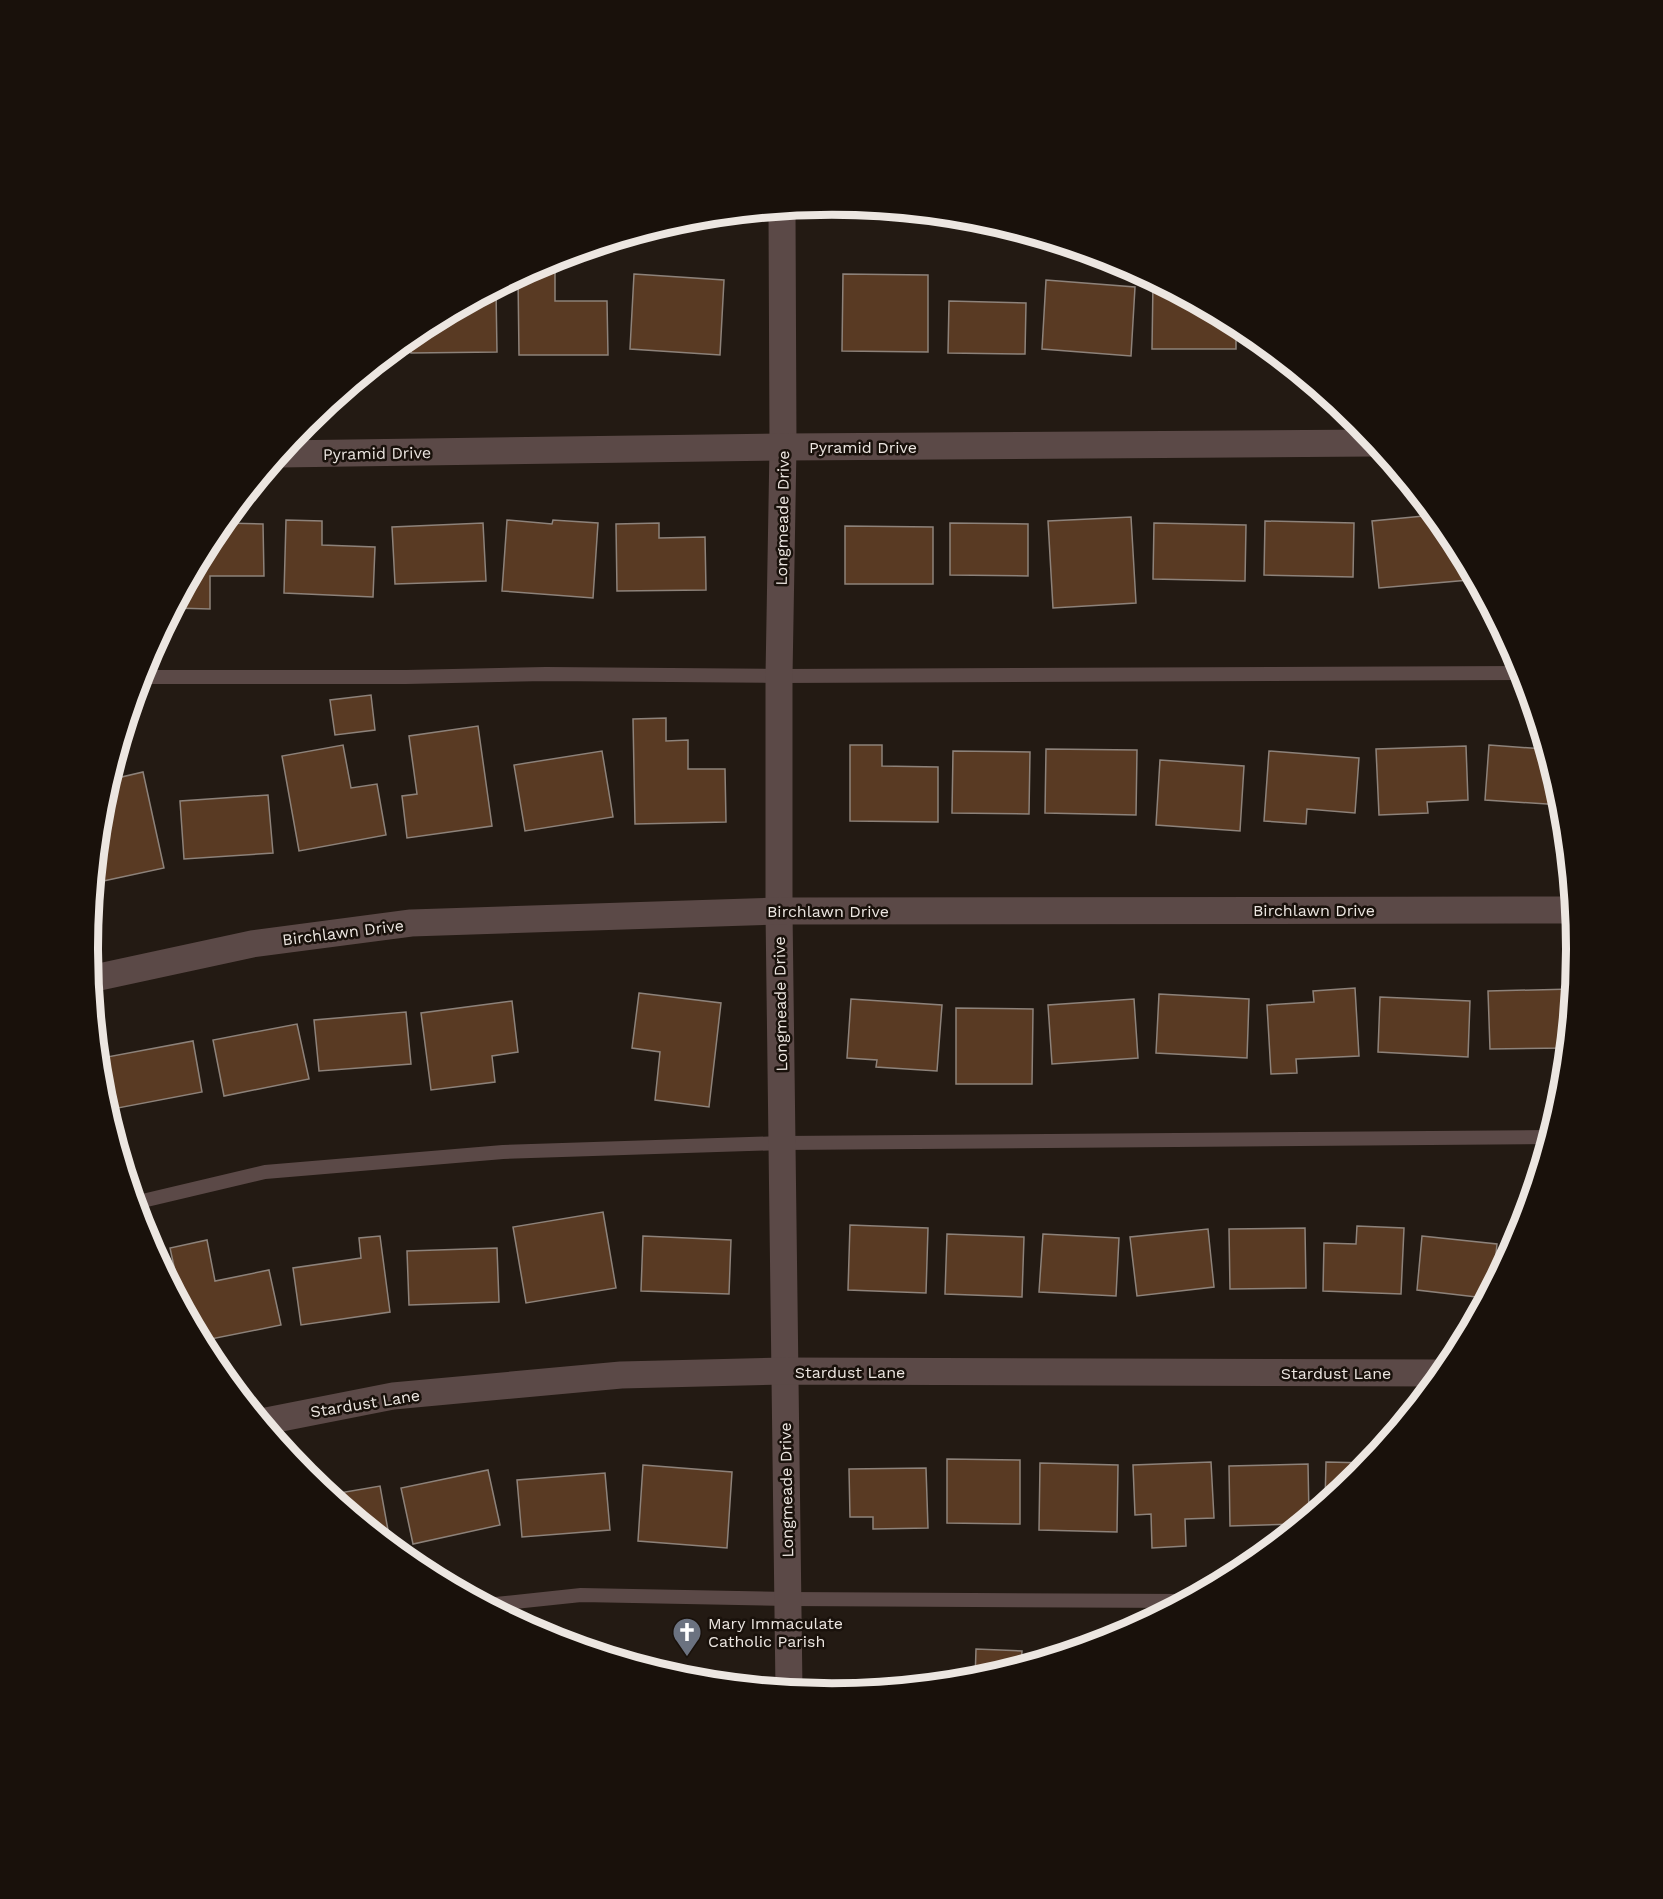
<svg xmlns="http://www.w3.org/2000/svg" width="1663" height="1899" font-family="'Work Sans',sans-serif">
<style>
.building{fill:#593a23;stroke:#8d827a;stroke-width:1.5}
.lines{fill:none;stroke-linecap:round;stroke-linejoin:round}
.service{stroke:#5b4947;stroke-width:14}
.minor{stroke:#5b4947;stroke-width:27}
.labels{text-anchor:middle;stroke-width:5;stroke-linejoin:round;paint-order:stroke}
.street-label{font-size:16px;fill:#ece6e1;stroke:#19110b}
.poi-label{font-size:16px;fill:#ece6e1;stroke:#19110b;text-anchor:start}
.rim{fill:none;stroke:#ece6e1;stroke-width:8}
</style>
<rect width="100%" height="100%" fill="#231a13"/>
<!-- building -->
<g class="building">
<polygon points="526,273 555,273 555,301 607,301 608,355 519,355 518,277"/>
<polygon points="634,274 724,280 720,355 630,349"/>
<polygon points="843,274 928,275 928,352 842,351"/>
<polygon points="1046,280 1135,287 1131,356 1042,349"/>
<polygon points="1153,281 1236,326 1236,349 1152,349"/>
<polygon points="493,290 496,290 497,352 411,353 411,336 418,330"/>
<polygon points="949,301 1026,303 1025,354 948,353"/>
<polygon points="1434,515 1451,536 1468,568 1469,580 1379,588 1372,521"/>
<polygon points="1131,517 1136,603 1053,608 1048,521"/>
<polygon points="286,520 322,521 322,545 375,547 373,597 284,593"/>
<polygon points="507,520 552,524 553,520 598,523 593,598 502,591"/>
<polygon points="1265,521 1354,523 1353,577 1264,575"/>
<polygon points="223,523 263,524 264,576 210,576 210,609 174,608 213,536"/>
<polygon points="483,523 486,581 395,584 392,527"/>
<polygon points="659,523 659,538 705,537 706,590 617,591 616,524"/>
<polygon points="950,523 1028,524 1028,576 950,575"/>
<polygon points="1154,523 1246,525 1245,581 1153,579"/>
<polygon points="845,526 933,527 933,584 845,584"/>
<polygon points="371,695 375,730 335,735 330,700"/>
<polygon points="666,718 666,741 688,740 688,769 725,769 726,822 635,824 633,719"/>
<polygon points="478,726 492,826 407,838 402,796 417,794 409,736"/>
<polygon points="343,745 351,788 377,784 386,835 299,851 282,756"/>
<polygon points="850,745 882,745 882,766 938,767 938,822 850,821"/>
<polygon points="1489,745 1545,749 1562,805 1485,800"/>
<polygon points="1466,746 1468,800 1427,802 1428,813 1379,815 1376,749"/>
<polygon points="1046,749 1137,750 1136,815 1045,813"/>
<polygon points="602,751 613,817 525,831 514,765"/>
<polygon points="953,751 1030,752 1029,814 952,813"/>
<polygon points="1269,751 1359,758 1355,813 1307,809 1306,824 1264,821"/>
<polygon points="1160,760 1244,766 1240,831 1156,825"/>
<polygon points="143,772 164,868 94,883 101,804 109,780"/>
<polygon points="268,795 273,853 184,859 180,801"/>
<polygon points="1355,988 1359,1056 1296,1059 1297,1073 1271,1074 1267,1005 1314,1002 1313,991"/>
<polygon points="1572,989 1566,1048 1490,1049 1488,991"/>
<polygon points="639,993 721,1003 709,1107 655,1100 660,1052 632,1048"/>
<polygon points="1159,994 1249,999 1247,1058 1156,1053"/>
<polygon points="1380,997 1470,1001 1468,1057 1378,1052"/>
<polygon points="851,999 942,1005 937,1071 876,1067 877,1060 847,1058"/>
<polygon points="1134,999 1138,1058 1052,1064 1048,1005"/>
<polygon points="512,1001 518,1052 492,1056 495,1082 431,1090 421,1013"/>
<polygon points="956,1008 1033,1009 1032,1084 956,1084"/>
<polygon points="406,1012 411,1064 319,1071 314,1020"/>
<polygon points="297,1024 309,1079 224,1096 213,1040"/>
<polygon points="193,1041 202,1092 118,1108 107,1057"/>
<polygon points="603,1212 616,1288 526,1303 513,1227"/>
<polygon points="850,1225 928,1228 926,1293 848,1290"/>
<polygon points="1357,1226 1404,1228 1401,1294 1323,1291 1324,1243 1356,1244"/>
<polygon points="1305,1228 1306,1288 1230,1289 1229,1229"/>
<polygon points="1208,1229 1214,1287 1137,1296 1130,1237"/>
<polygon points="947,1234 1024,1237 1022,1297 945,1294"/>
<polygon points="1043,1234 1119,1238 1116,1296 1039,1292"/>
<polygon points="380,1236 390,1312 301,1325 293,1268 361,1258 359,1238"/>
<polygon points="643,1236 731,1240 729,1294 641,1291"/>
<polygon points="1422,1236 1497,1244 1493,1283 1485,1298 1417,1290"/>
<polygon points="207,1240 215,1281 269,1270 281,1325 201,1341 183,1308 170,1248"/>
<polygon points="497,1248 499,1302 409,1305 407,1251"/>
<polygon points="947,1459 1020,1460 1020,1524 947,1523"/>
<polygon points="1211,1462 1214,1518 1185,1519 1186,1546 1152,1548 1151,1514 1135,1515 1133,1465"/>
<polygon points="1326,1462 1369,1463 1358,1476 1325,1503"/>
<polygon points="1040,1463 1118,1465 1117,1532 1039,1530"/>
<polygon points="1308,1464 1309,1516 1299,1524 1230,1526 1229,1466"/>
<polygon points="643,1465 732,1472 727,1548 638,1541"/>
<polygon points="926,1468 928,1528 873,1529 873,1517 850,1517 849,1469"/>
<polygon points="488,1470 500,1525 413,1544 401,1488"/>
<polygon points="605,1473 610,1530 522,1537 517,1480"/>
<polygon points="380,1486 390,1541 385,1542 328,1495"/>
<polygon points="976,1649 1022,1651 1021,1666 975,1680"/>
</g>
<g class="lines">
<!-- service -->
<g class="service">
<polyline points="140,677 406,677 546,674 779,676 1522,673"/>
<polyline points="134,1203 265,1172 503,1152 782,1143 1549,1137"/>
<polyline points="486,1605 581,1595 788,1599 1184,1601"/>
<polyline points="723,1683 789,1684"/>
</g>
<!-- minor -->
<g class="minor">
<polyline points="782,210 783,447 779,676 779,911 789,1690"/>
<polyline points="279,454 783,447 1374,443"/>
<polyline points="90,979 252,944 411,923 779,911 1572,910"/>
<polyline points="261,1422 393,1396 621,1375 784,1371 1442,1373"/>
</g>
</g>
<!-- icons -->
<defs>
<g id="church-pin" transform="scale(1.5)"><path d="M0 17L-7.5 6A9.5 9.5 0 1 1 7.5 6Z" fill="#6b7280" stroke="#19110b"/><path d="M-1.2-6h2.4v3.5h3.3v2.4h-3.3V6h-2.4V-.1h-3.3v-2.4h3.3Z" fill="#fff"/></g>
</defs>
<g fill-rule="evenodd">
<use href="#church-pin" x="687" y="1632"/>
</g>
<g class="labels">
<!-- street labels -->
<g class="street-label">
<text x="863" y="453">Pyramid Drive</text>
<text transform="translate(377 453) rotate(-1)" y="6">Pyramid Drive</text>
<text transform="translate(782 518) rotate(-89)" y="6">Longmeade Drive</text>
<text x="1314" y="916">Birchlawn Drive</text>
<text x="828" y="917">Birchlawn Drive</text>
<text transform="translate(343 932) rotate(-7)" y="6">Birchlawn Drive</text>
<text transform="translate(780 1004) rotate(-91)" y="6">Longmeade Drive</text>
<text x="850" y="1378">Stardust Lane</text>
<text x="1336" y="1379">Stardust Lane</text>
<text transform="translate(365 1403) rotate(-9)" y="6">Stardust Lane</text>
<text transform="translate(786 1490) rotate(-91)" y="6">Longmeade Drive</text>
</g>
<!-- poi labels -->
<g class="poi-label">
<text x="708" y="1629">Mary Immaculate<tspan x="708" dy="18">Catholic Parish</tspan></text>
</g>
</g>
<!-- crop -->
<path d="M0 0H1663V1899H0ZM98 949a734 734 0 1 1 1468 0a734 734 0 1 1-1468 0Z" fill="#19110b" fill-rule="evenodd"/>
<path class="rim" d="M98 949a734 734 0 1 1 1468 0a734 734 0 1 1-1468 0Z"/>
</svg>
